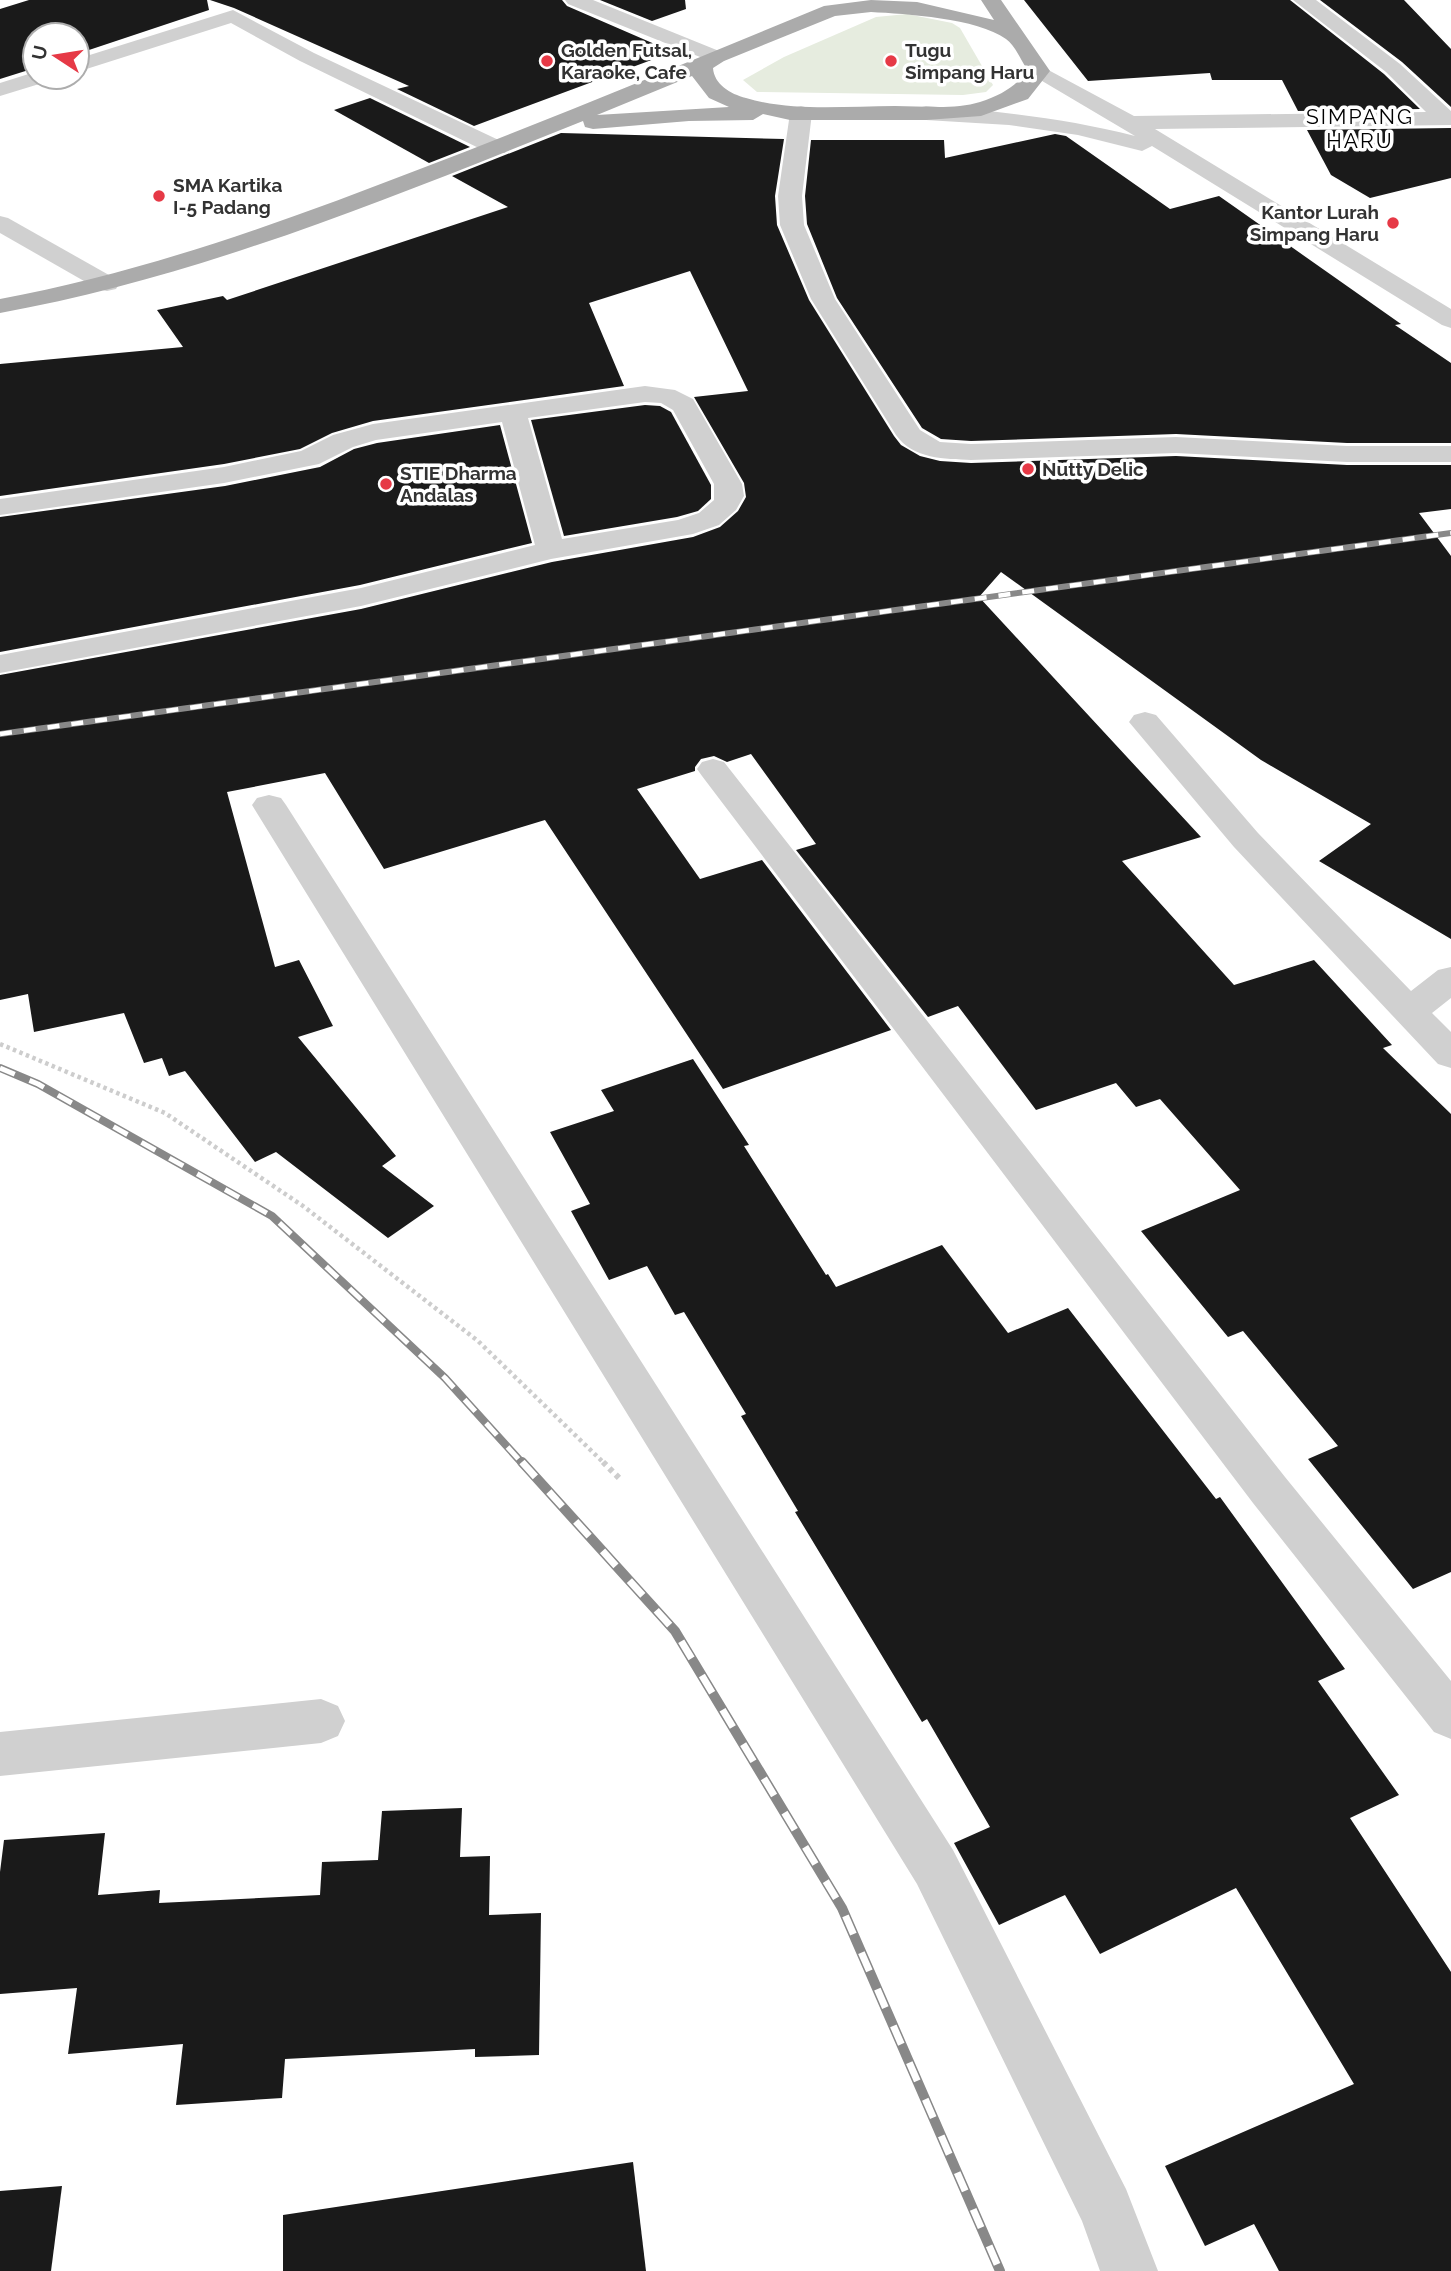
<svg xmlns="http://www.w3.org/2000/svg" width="1451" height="2271" font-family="Raleway,sans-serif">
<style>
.green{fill:#e6ecdf}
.building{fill:#1a1a1a}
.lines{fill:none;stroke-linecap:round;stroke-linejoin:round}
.path-far1{stroke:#cdcdcd;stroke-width:4.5;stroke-dasharray:3.5 3.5;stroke-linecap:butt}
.path{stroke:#cdcdcd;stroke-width:6;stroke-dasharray:4.5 4.5;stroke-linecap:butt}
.minor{fill:#d0d0d0;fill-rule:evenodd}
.major{fill:#ababab;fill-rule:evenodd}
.rail-far2-casing{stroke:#888;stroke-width:6}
.rail-far1-casing{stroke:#888;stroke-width:8}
.rail-casing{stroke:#888;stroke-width:10}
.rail-far2{stroke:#fff;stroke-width:4.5;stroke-dasharray:12;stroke-linecap:butt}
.rail-far1{stroke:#fff;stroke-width:5;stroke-dasharray:16;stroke-linecap:butt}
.rail{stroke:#fff;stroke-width:7;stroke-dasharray:20;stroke-linecap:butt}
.poi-dot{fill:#e63946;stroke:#fff;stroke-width:2.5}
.labels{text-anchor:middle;stroke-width:7;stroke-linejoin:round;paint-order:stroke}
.far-poi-label{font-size:19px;font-weight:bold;fill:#333;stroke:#fff;text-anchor:start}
.far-quarter-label{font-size:21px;letter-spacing:2px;fill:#000;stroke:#fff}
</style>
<rect width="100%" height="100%" fill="#fff"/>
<!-- green -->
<polygon class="green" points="907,14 952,23 960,28 993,85 986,92 963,95 757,92 743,80 784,57 876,17"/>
<!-- building -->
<g class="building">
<polygon points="29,0 207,0 209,10 77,54 77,35 35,35 35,68 0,79 0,9"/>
<polygon points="210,0 562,0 567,6 673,52 474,126 397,89 409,86 234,8"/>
<polygon points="600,0 685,0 686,9 652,21"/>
<polygon points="1024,0 1290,0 1384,74 1420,109 1298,111 1282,80 1212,80 1210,73 1088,81"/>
<polygon points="1320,0 1404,0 1451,49 1451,107 1402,62"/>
<polygon points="370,98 470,147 429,163 334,110"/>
<polygon points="1451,128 1451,178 1370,198 1331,175 1307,130"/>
<polygon points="561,133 784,139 775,196 777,225 809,300 894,436 901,445 920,456 940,461 971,463 1176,456 1347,465 1451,465 1451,509 1419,513 1451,556 1451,939 1319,861 1371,824 1261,760 1001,572 979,597 1201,837 1122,861 1234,985 1314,960 1392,1045 1383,1048 1451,1114 1451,1572 1413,1589 1308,1459 1338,1446 1243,1331 1228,1337 1141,1231 1240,1190 1160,1099 1136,1107 1116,1083 1036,1110 958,1006 928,1017 796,850 816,844 751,754 727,762 714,756 701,759 695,767 695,771 637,789 700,879 762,860 891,1030 723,1089 545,820 384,869 325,773 227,792 275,967 299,960 333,1026 298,1037 396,1156 382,1166 434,1206 388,1238 276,1152 255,1162 185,1071 169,1076 162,1058 144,1063 124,1013 34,1032 28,994 0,1000 0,675 361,609 552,562 693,537 720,527 738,511 746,497 744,483 694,397 748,391 690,271 589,303 624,386 373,421 332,433 300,449 224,464 0,496 0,364 183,347 157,310 223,296 227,300 508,207 452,176"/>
<polygon points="1055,134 1066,136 1170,209 1219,196 1401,324 1395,325 1451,363 1451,443 1347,443 1176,434 971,441 941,439 922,428 837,298 807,224 805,196 811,140 944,140 945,158"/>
<polygon points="645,405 660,406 671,412 711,485 711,499 698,511 677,517 564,536 531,420"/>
<polygon points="500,425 532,543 360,585 0,652 0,517 225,486 320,467 354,449 377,443"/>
<polygon points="693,1059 749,1145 744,1146 826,1275 828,1274 836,1287 942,1245 1008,1333 1068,1308 1216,1499 1220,1497 1345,1669 1318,1681 1399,1795 1350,1818 1451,1972 1451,2271 1279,2271 1254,2224 1205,2246 1165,2166 1354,2084 1236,1888 1100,1954 1065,1895 999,1925 954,1843 990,1827 927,1719 922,1722 795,1512 798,1511 741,1416 746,1414 684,1312 675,1315 647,1266 609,1280 571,1211 590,1204 550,1132 614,1111 601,1090"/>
<polygon points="462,1808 460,1857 490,1856 489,1915 541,1913 539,2055 475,2057 475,2049 285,2059 282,2098 176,2105 183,2044 68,2054 77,1988 0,1994 0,1872 4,1840 105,1833 98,1895 160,1890 159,1903 320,1895 322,1862 378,1860 382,1811"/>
<polygon points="633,2162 646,2271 283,2271 283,2215"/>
<polygon points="62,2186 51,2271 0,2271 0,2191"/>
</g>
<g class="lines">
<!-- path-far1 -->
<polyline class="path-far1" points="0,1044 165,1113 303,1206 478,1341 605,1464"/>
<!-- path -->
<polyline class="path" points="603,1462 619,1478 622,1476"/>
<!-- minor -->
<g class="minor">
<polygon points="565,0 593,0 724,53 727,57 724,61 710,61 568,4"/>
<path d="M 1293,0 L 1316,0 L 1400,64 L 1451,111 L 1451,125 L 1155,129 L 1451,309 L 1451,328 L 1442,325 L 1152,146 L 1142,151 L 1078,135 L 1009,125 L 926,120 L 918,118 L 915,113 L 918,108 L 926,106 C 998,111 1065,118 1135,136 L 1032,75 L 1028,71 L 1032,67 L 1039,65 L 1134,116 L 1426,112 L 1386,72 Z"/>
<polygon points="233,10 314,53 505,143 508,148 505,153 489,153 300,61 231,23 77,72 77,59"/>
<polygon points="35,72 35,77 53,77 49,81 0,96 0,83"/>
<path d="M 801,106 L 809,108 L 812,113 L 802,196 L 804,225 L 835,299 L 920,430 L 940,442 L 971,444 L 1176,437 L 1347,446 L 1451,446 L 1451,462 L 1347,462 L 1176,453 L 971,460 C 945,459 913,459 896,435 L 811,299 L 780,225 L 778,196 L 790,113 L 793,108 Z"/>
<polygon points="0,216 8,218 116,279 119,284 116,289 107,291 98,289 0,233"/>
<path d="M 645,386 L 675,390 L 693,399 L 742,484 L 744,496 L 736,510 L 719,525 L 693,534 L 551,559 L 361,606 L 0,673 L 0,655 L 361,588 L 535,545 L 502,422 L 376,440 L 353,447 L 319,464 L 224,483 L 0,515 L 0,499 L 224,467 L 301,451 L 333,435 L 373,424 ZM 645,402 L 661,403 L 673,410 L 714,484 L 714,500 L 699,513 L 678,520 L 562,539 L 528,418 Z"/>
<polygon points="1145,712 1156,715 1258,833 1411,991 1438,970 1451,967 1451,998 1432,1013 1451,1032 1451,1068 1438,1064 1234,847 1129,722 1134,715"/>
<polygon points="713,759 724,762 1285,1477 1451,1681 1451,1739 1434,1732 1253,1503 702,776 697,769 702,762"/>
<polygon points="269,795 281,798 286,805 953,1850 1126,2189 1158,2271 1100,2271 1082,2221 917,1884 252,805 257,798"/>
<polygon points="321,1699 338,1706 345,1721 338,1736 321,1743 0,1776 0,1732"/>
</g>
<!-- major -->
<path class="major" d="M 871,0 L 917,2 L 994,20 L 981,0 L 1001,0 L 1050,71 L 1028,99 L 981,116 L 926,120 L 790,120 L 763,114 L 753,120 L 689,121 L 593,129 L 585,127 L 583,121 C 392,197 203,276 0,313 L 0,299 C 145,272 283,222 420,169 C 556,117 690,61 824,6 ZM 871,12 C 906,14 977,18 1006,39 C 1015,45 1022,62 1028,71 C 1014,87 1002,95 980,102 C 955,110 921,106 895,106 C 846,106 793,112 746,98 C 730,94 714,84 713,68 L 724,61 L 835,16 ZM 692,76 L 709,98 L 729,107 L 597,115 Z"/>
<!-- rail-far2 casing -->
<g class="rail-far2-casing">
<polyline id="rail-far2" points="0,734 1451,533"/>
</g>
<!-- rail-far1 casing -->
<g class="rail-far1-casing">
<polyline id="rail-far1" points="0,1068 38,1084 272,1216 445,1378 523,1464"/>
</g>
<!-- rail casing -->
<g class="rail-casing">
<polyline id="rail" points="522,1462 675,1631 842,1908 1000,2271"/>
</g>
<!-- rail-far2 -->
<use href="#rail-far2" class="rail-far2"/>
<!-- rail-far1 -->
<use href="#rail-far1" class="rail-far1"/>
<!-- rail -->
<use href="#rail" class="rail"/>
</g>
<!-- markers -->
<g class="poi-dot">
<circle cx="547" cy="61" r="7"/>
<circle cx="891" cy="61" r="7"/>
<circle cx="159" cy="196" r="7"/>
<circle cx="1393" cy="223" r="7"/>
<circle cx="1028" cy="469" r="7"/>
<circle cx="386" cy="484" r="7"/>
</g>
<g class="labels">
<!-- far-poi labels -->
<g class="far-poi-label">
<text x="561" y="57">Golden Futsal,<tspan x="561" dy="22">Karaoke, Cafe</tspan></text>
<text x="905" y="57">Tugu<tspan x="905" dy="22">Simpang Haru</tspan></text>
<text x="173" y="192">SMA Kartika<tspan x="173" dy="22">I-5 Padang</tspan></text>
<text x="1379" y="219" text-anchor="end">Kantor Lurah<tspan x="1379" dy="22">Simpang Haru</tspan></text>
<text x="1042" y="476">Nutty Delic</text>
<text x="400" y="480">STIE Dharma<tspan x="400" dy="22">Andalas</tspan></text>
</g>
<!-- far-quarter labels -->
<g class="far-quarter-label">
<text x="1360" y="124">SIMPANG<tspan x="1360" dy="24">HARU</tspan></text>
</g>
</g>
<!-- north arrow -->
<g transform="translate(56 56) rotate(282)"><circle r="33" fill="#ffffff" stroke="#adadad" stroke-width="2"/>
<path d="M0-5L12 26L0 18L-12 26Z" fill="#e63946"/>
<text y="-10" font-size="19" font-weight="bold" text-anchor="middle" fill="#333333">U</text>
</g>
</svg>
